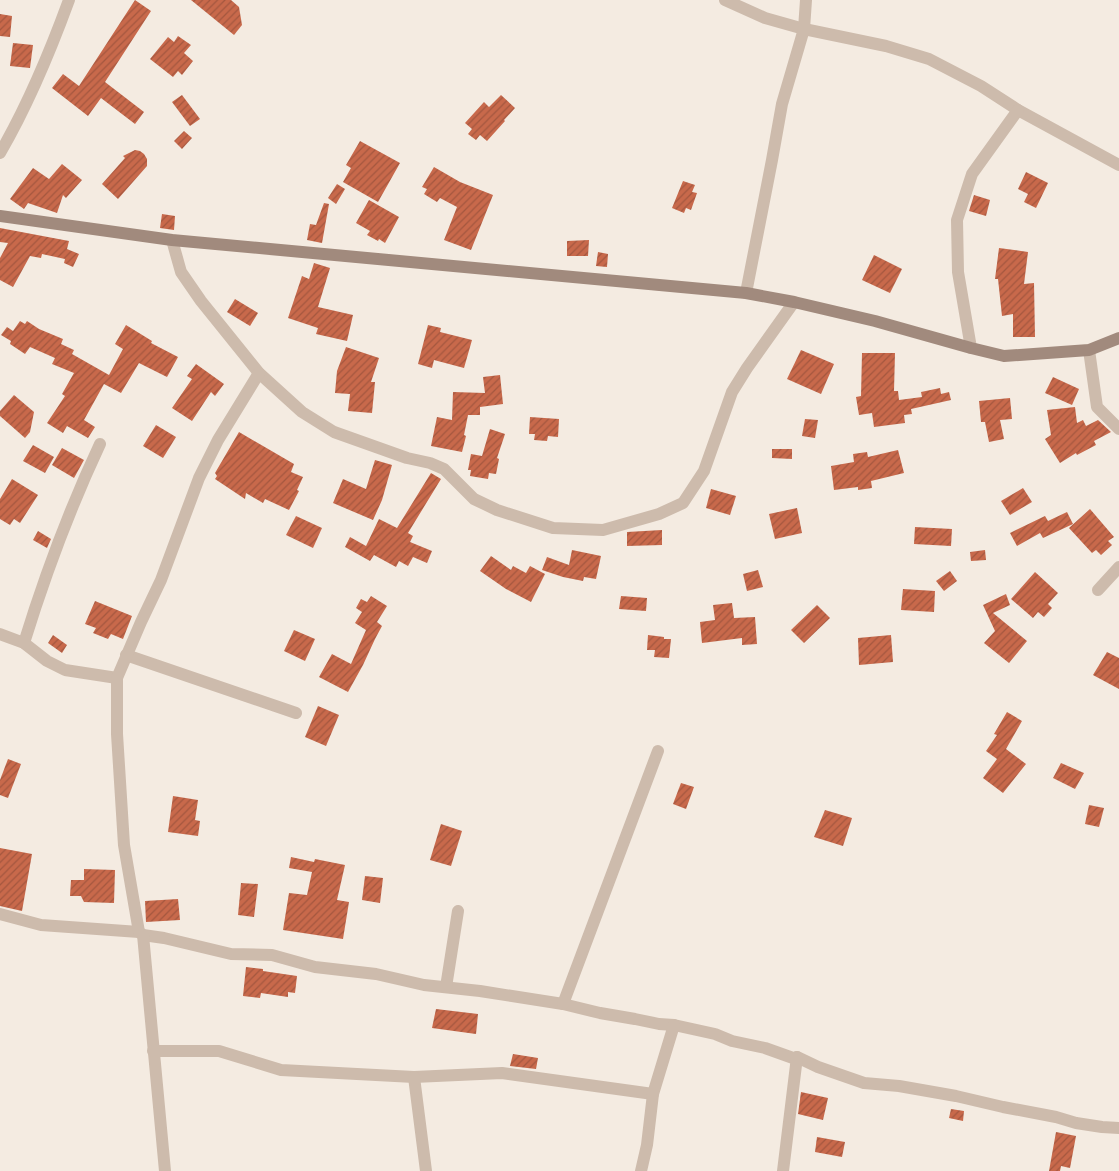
<svg xmlns="http://www.w3.org/2000/svg" width="1119" height="1171" font-family="'Fira Sans Condensed',sans-serif">
<style>
.building{fill:url(#building-hatch)}
.lines{fill:none;stroke-linecap:round;stroke-linejoin:round}
.street{stroke:#cdbbac;stroke-width:12}
.secondary{stroke:#a18a7d;stroke-width:12}
</style>
<defs>
<pattern id="building-hatch" width="6" height="6" patternUnits="userSpaceOnUse" patternTransform="scale(1.25)"><rect width="6" height="6" fill="#c8694b"/><path d="M-1 1l2-2M0 6l6-6M5 7l2-2" fill="none" stroke="#a4573f"/></pattern>
</defs>
<rect width="100%" height="100%" fill="#f4ebe1"/>
<!-- building -->
<g class="building">
<polygon points="135,0 151,11 105,82 144,112 135,124 101,98 88,116 52,88 63,74 79,86"/>
<polygon points="191,0 231,0 239,7 242,25 234,35"/>
<polygon points="0,14 12,16 10,37 0,36"/>
<polygon points="178,36 191,45 184,53 193,61 182,75 178,71 173,77 150,59 168,37 174,42"/>
<polygon points="13,43 33,45 30,68 10,66"/>
<polygon points="182,95 200,119 190,126 172,102"/>
<polygon points="501,95 515,108 504,120 505,121 487,141 480,135 476,140 468,134 472,129 465,123 484,102 489,107"/>
<polygon points="184,131 192,138 182,149 174,141"/>
<polygon points="360,141 400,163 378,202 343,182 351,168 346,165"/>
<polygon points="135,150 140,151 144,154 147,159 147,166 118,199 102,184 125,158 123,156"/>
<polygon points="62,164 82,180 66,198 63,195 57,213 28,203 24,209 10,199 33,168 49,179"/>
<polygon points="434,167 460,182 493,195 471,250 444,240 457,207 440,198 437,202 424,194 427,189 422,187"/>
<polygon points="1026,172 1048,183 1036,208 1024,202 1028,194 1018,189"/>
<polygon points="683,181 695,185 692,192 697,193 691,210 686,208 684,213 672,208"/>
<polygon points="337,184 345,189 336,204 328,198"/>
<polygon points="974,195 990,200 986,216 969,211"/>
<polygon points="369,200 399,217 385,243 379,239 378,241 367,235 370,231 356,223"/>
<polygon points="324,203 329,204 322,243 307,240 310,224 316,225"/>
<polygon points="162,214 175,216 174,230 160,228"/>
<polygon points="0,228 69,241 67,249 79,254 73,267 64,263 65,259 42,254 41,258 30,256 13,287 0,280 0,258 8,243 0,242"/>
<polygon points="589,240 588,256 567,256 567,241"/>
<polygon points="999,248 1028,252 1024,284 1034,283 1035,337 1013,337 1013,314 1002,316 998,279 995,279"/>
<polygon points="598,252 608,254 607,267 596,266"/>
<polygon points="874,255 902,269 890,293 862,280"/>
<polygon points="314,263 330,268 318,307 353,315 347,341 316,334 318,328 288,318 302,276 309,279"/>
<polygon points="235,299 258,313 250,326 227,312"/>
<polygon points="20,321 25,324 27,321 39,329 63,339 61,344 74,350 72,354 109,375 123,349 115,344 126,325 152,341 151,343 178,357 167,377 139,363 121,393 104,384 84,420 95,427 88,438 67,426 63,433 47,423 65,396 62,394 74,373 52,364 55,358 30,347 25,354 10,344 11,341 1,335 7,327 13,331"/>
<polygon points="428,325 441,328 440,332 472,340 464,368 434,360 432,368 418,364"/>
<polygon points="346,347 379,358 371,382 375,382 372,413 348,411 350,394 335,393 337,371"/>
<polygon points="801,350 834,364 821,394 787,379"/>
<polygon points="862,353 895,353 894,391 898,391 899,400 922,397 921,392 940,388 941,394 949,392 951,400 911,409 912,414 904,415 905,423 874,427 872,413 859,415 856,397 861,396"/>
<polygon points="196,364 224,384 215,396 211,392 192,421 172,408 192,379 187,376"/>
<polygon points="500,375 503,404 480,407 480,415 468,415 464,435 466,436 462,452 431,446 437,417 452,420 453,392 485,393 483,377"/>
<polygon points="1053,377 1079,389 1072,405 1045,393"/>
<polygon points="14,395 34,412 30,432 25,438 0,416 0,411"/>
<polygon points="1010,398 1012,419 1000,420 1004,439 989,442 985,422 981,422 979,401"/>
<polygon points="1075,407 1077,423 1083,420 1086,426 1098,420 1111,432 1094,441 1096,445 1077,455 1076,453 1060,463 1045,439 1051,435 1047,410"/>
<polygon points="530,417 559,419 558,437 548,436 547,441 534,440 535,434 529,434"/>
<polygon points="805,419 818,420 815,438 802,436"/>
<polygon points="156,425 176,437 163,458 143,446"/>
<polygon points="490,429 505,434 497,458 499,459 496,474 489,473 488,479 470,476 471,470 468,470 471,454 482,456"/>
<polygon points="239,432 294,464 291,472 303,477 297,490 299,491 289,510 265,499 263,503 246,493 245,499 215,479 217,476 215,473"/>
<polygon points="33,445 54,457 45,473 23,461"/>
<polygon points="62,448 84,460 74,478 52,465"/>
<polygon points="772,449 792,449 792,459 772,458"/>
<polygon points="898,450 904,473 871,481 872,488 858,490 858,487 834,490 831,466 854,462 853,454 867,452 868,457"/>
<polygon points="375,460 392,465 382,500 373,520 333,503 343,479 366,489"/>
<polygon points="431,473 441,479 408,533 413,536 410,542 432,551 427,563 413,557 408,566 399,561 396,567 374,555 370,561 345,547 350,537 366,546 379,519 397,528"/>
<polygon points="12,479 38,495 20,523 14,519 10,525 0,519 0,499"/>
<polygon points="1023,488 1032,502 1010,515 1001,501"/>
<polygon points="711,489 736,496 730,515 706,508"/>
<polygon points="797,508 802,533 775,539 769,514"/>
<polygon points="1090,509 1114,537 1108,541 1112,545 1101,555 1096,550 1092,553 1069,528"/>
<polygon points="1067,512 1073,524 1043,538 1040,533 1017,546 1010,533 1045,516 1048,521"/>
<polygon points="296,516 322,528 313,548 286,535"/>
<polygon points="915,527 952,529 951,546 914,544"/>
<polygon points="662,530 662,545 627,546 627,532"/>
<polygon points="38,531 51,539 47,548 33,540"/>
<polygon points="572,550 601,556 596,579 584,577 583,581 563,577 542,570 547,557 569,565"/>
<polygon points="985,550 986,560 971,561 970,552"/>
<polygon points="491,556 511,570 513,566 526,573 530,566 545,574 531,602 506,589 480,571"/>
<polygon points="758,570 763,587 747,591 743,574"/>
<polygon points="950,571 957,581 944,591 936,581"/>
<polygon points="1035,572 1058,593 1048,604 1052,608 1044,617 1038,612 1033,618 1011,599"/>
<polygon points="903,589 935,591 934,612 901,610"/>
<polygon points="1006,594 1010,605 993,613 1027,641 1009,663 984,643 995,631 983,605"/>
<polygon points="371,596 387,606 377,622 382,626 375,639 363,665 348,692 319,677 332,654 351,664 366,630 355,623 362,612 356,608 361,599 367,602"/>
<polygon points="621,596 647,598 646,611 619,609"/>
<polygon points="95,601 132,616 123,639 111,634 108,639 93,633 96,628 85,624"/>
<polygon points="732,603 734,618 755,617 757,644 742,645 742,638 702,643 700,622 715,620 713,605"/>
<polygon points="817,605 830,618 804,643 791,630"/>
<polygon points="294,630 315,639 305,661 284,651"/>
<polygon points="53,635 67,645 62,653 48,643"/>
<polygon points="648,635 664,637 664,639 671,639 669,658 654,657 655,650 647,650"/>
<polygon points="891,635 893,662 859,665 858,638"/>
<polygon points="1107,652 1119,658 1119,689 1093,675"/>
<polygon points="318,706 339,715 326,746 305,737"/>
<polygon points="1007,712 1022,721 1006,749 1026,764 1003,793 983,778 997,759 986,751 997,735 994,734"/>
<polygon points="8,759 21,764 8,798 0,795 0,780"/>
<polygon points="1061,763 1084,773 1075,789 1053,778"/>
<polygon points="681,783 694,787 686,809 673,804"/>
<polygon points="173,796 198,800 195,820 200,821 198,836 168,832"/>
<polygon points="1089,805 1104,808 1099,827 1085,824"/>
<polygon points="825,810 852,818 843,846 814,837"/>
<polygon points="441,824 462,831 451,866 430,860"/>
<polygon points="0,848 32,854 22,911 0,906"/>
<polygon points="291,857 314,862 315,859 345,865 337,900 349,902 343,939 283,930 289,893 307,895 312,872 289,868"/>
<polygon points="84,869 115,870 114,903 84,902 81,896 70,896 71,880 84,880"/>
<polygon points="365,876 383,878 380,903 362,900"/>
<polygon points="241,883 258,884 254,917 238,915"/>
<polygon points="178,899 180,920 146,922 145,901"/>
<polygon points="246,967 263,969 263,971 297,976 295,993 288,992 288,997 261,993 260,998 243,996"/>
<polygon points="436,1009 478,1014 476,1034 432,1028"/>
<polygon points="513,1054 538,1058 536,1069 510,1066"/>
<polygon points="801,1092 828,1098 823,1120 798,1114"/>
<polygon points="951,1109 964,1111 963,1121 949,1118"/>
<polygon points="1056,1132 1076,1136 1070,1168 1061,1166 1060,1171 1049,1171"/>
<polygon points="817,1137 845,1142 842,1157 815,1152"/>
</g>
<g class="lines">
<!-- street -->
<g class="street">
<polyline points="725,0 765,18 804,29 886,46 929,59 981,86 1018,110 1119,165"/>
<path d="M 0,153 C 28,105 50,52 69,0"/>
<polyline points="172,240 181,272 201,301 259,373 302,412 334,432 407,458 430,463 444,469 474,499 497,510 553,528 603,530 659,514 683,503 704,471 732,392 747,368 794,302"/>
<polyline points="746,293 772,160 782,104 804,29 806,0"/>
<polyline points="971,348 958,272 957,220 972,174 1018,110"/>
<polyline points="1089,350 1097,407 1119,429"/>
<polyline points="1098,590 1119,567"/>
<polyline points="0,634 24,643 47,661 65,670 117,678"/>
<path d="M 24,643 C 45,575 70,508 100,444"/>
<polyline points="126,655 296,713"/>
<polyline points="0,914 41,925 139,932 143,935 164,938 231,954 272,955 315,967 376,974 424,985 480,991 563,1004 600,1013 635,1019 659,1024 674,1025 715,1034 732,1041 765,1048 793,1058 797,1057 818,1067 864,1083 899,1086 956,1096 1003,1107 1056,1117 1076,1123 1102,1127 1119,1128"/>
<polyline points="139,932 124,845 117,734 117,678 141,622 161,580 199,478 218,440 259,373"/>
<polyline points="143,935 165,1171"/>
<polyline points="446,987 458,911"/>
<polyline points="563,1004 658,751"/>
<polyline points="153,1051 219,1051 281,1070 414,1077 502,1073 653,1094"/>
<polyline points="414,1077 426,1171"/>
<polyline points="641,1171 647,1145 653,1094 674,1025"/>
<polyline points="783,1171 797,1057"/>
</g>
<!-- secondary -->
<polyline class="secondary" points="0,216 172,240 746,293 794,302 875,321 971,348 1004,356 1089,350 1119,338"/>
</g>
</svg>
